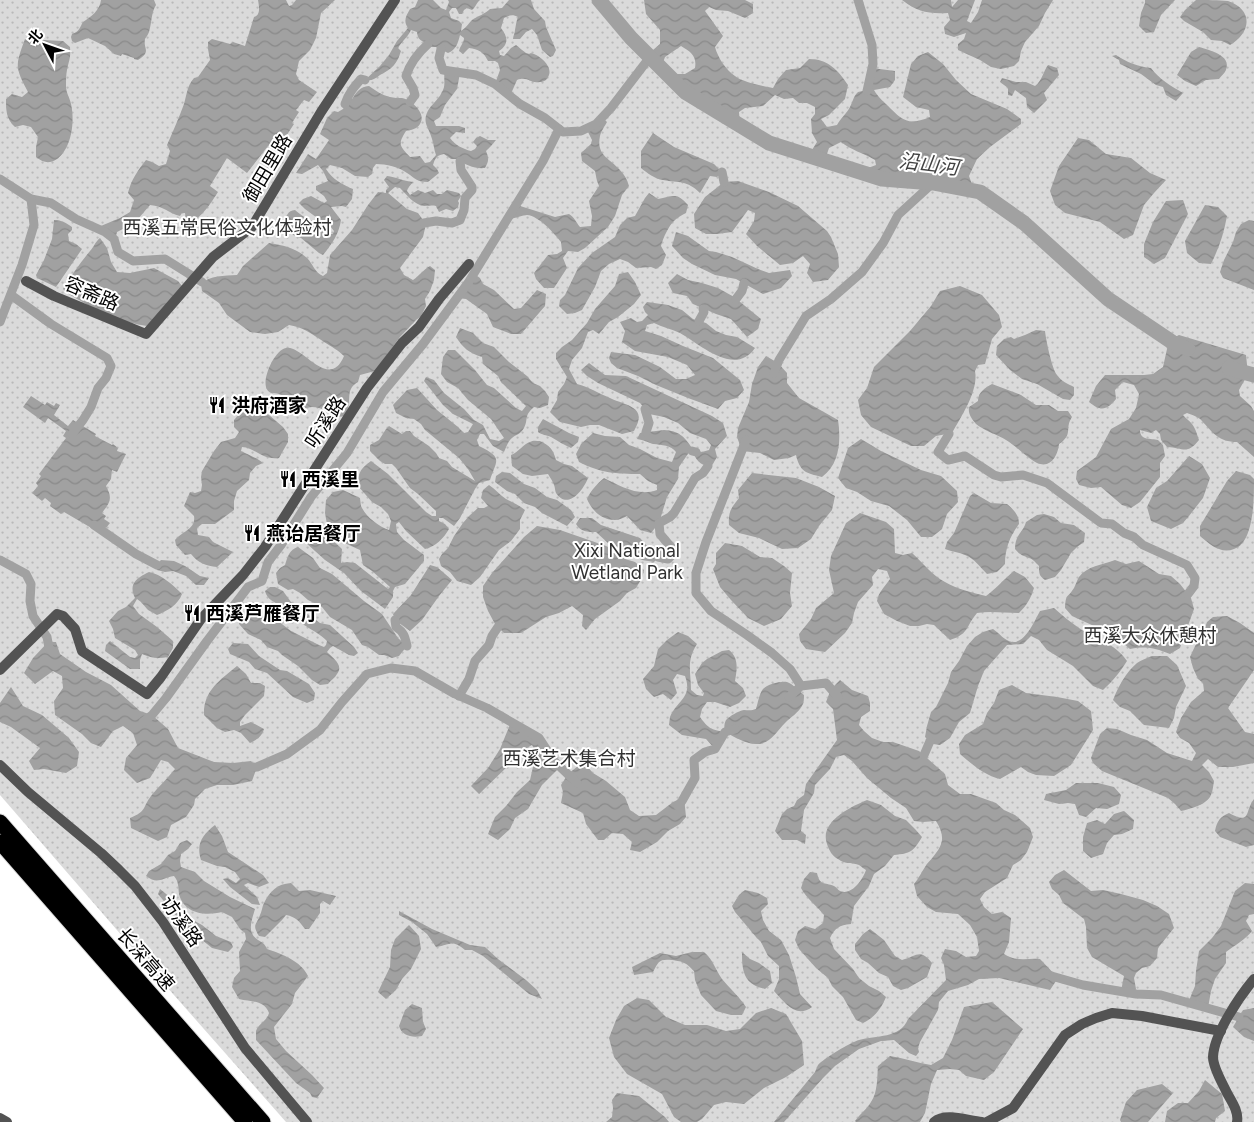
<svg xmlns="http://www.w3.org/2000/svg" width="1254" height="1122" font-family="Figtree,'Noto Sans SC',sans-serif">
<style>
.park{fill:url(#park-dots)}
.water{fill:url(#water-waves)}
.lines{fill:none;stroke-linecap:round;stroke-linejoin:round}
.canal{stroke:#a1a1a1;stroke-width:9}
.river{stroke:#a1a1a1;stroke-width:15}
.highway-casing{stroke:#dbdbdb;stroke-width:17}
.minor{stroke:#535353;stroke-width:10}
.highway{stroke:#000;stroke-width:15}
.labels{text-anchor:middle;stroke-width:4;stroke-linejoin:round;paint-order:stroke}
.street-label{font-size:19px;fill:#000;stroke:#fff}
.park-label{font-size:19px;fill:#313131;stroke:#fff}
.poi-label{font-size:19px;font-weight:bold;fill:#000;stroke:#fff;text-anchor:start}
.water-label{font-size:20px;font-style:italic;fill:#424242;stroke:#fff}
</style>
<defs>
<pattern id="park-dots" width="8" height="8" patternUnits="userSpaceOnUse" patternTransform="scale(1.25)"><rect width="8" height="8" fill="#dadada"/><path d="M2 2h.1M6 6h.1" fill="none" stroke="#b9b9b9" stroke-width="1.8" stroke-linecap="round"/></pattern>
<pattern id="water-waves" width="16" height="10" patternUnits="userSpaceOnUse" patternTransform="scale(1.25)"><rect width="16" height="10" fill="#a1a1a1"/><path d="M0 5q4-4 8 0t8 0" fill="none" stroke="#898989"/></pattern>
</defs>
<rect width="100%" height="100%" fill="#fff"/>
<!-- park -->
<polygon class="park" points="0,0 1254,0 1254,1122 286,1122 136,952 0,795"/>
<!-- water -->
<g class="water">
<path d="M 101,0 L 154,0 L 156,5 C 151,13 152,22 149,32 C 148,35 146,37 145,39 C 143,50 152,51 138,60 L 134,59 L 134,58 L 122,54 L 121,56 L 114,54 L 105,46 L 88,38 L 75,43 L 72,41 L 71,37 L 72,34 C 79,32 80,27 83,22 C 91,17 100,10 101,0 Z"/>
<path d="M 258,0 L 286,0 L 289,6 L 292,5 L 296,0 L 335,0 L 321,13 L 316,38 L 310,50 L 299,61 L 296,74 L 299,80 L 317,92 L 309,102 L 304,100 L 296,110 L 299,112 L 292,123 L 294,124 L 281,144 L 282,146 L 280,149 L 277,148 L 275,151 L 268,146 L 247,173 L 227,158 L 210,186 L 218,192 C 212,201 199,224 186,221 L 185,213 L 182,213 L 180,216 C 168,213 164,206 150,205 L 138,219 L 132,224 L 117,232 L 116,236 L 114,239 L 105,232 L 96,228 L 120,218 L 130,212 L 134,200 L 128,193 C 131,180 138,170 146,160 L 152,162 L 159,166 L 166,164 L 170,151 L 167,145 C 173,131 179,118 184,104 C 187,94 187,86 194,78 L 198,77 L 210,60 L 208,49 L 208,42 L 212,39 L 230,44 L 233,42 L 245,46 L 254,17 C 261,15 259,6 258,0 Z"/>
<path d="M 418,0 L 433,0 L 441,8 L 446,10 L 449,2 L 448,0 L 480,0 C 476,3 476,7 472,10 L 467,8 L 464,10 L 462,14 L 459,14 L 456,8 L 452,8 L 449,12 L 451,18 L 459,21 L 462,24 L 461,31 C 466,28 468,24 472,20 C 478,16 485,14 490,9 L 502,8 L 509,0 L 531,0 L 534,9 L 545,21 L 546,27 L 556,50 L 553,56 L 550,57 L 542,50 L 537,35 L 532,29 L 526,32 L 520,39 L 513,39 C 513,36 515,33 515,30 C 516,25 516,22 518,17 C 513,14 509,15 504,18 L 501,28 C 508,37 509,44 499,51 L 500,55 L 504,56 L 511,48 L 516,45 C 520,48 523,51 526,53 C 531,55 529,52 534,54 C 542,57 552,67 549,75 C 547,80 544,82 540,82 C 529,84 529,76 517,80 L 510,96 L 495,84 L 500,70 L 498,63 L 495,61 L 488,61 C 484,52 478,49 469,48 L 463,54 L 459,51 C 460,46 464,43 464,38 L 460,35 C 458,43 456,50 448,53 L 436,47 L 431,47 C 425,40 418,43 417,32 L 411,30 C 408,37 402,41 398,48 L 401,51 C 397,64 392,69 380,75 C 375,79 372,81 365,80 L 380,66 L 389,55 L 397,41 L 408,28 C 403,21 406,16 410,9 L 415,7 Z"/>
<path d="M 644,0 L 745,0 L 753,4 L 753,13 L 745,18 L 728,11 L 716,10 L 709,7 L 705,11 L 723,36 L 715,47 C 718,58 726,70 735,76 C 742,82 763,86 773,88 L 778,79 L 786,70 L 800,68 L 809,59 C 828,59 838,70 848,85 L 845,99 L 829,115 L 821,119 L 827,127 L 837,125 C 840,119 847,113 850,107 C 853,101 853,97 858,92 L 867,90 L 872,68 L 895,71 L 895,80 L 890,87 L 874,90 C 878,97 882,100 887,105 C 903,121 908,126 930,117 L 929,110 L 916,107 L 903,97 L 911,64 L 918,56 L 928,52 L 943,64 L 956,80 L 971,94 L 1007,109 L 1021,119 L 1021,124 L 990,147 L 977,159 L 969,176 L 974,190 L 933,183 L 882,179 L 864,173 L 868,168 L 876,165 L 875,160 C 863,153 851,150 841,142 L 829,148 L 827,154 L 833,164 L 810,153 L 817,142 L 812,133 L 811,119 L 815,114 L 815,107 L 807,103 L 799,103 L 793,98 L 784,99 L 775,95 L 763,106 L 745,108 L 739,112 L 740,125 L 685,92 L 670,76 L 674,74 L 685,74 L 695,68 C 697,56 691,52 681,46 L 665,57 L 661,68 L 645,52 L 653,50 L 660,44 L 660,30 L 646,14 Z"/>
<path d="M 902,0 L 951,0 L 952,7 L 958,0 L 975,0 L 967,21 L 971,23 L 978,12 L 982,0 L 1053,0 L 1045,13 L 1039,26 L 1025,42 L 1021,51 L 1019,61 L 1014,66 L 1001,69 L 991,67 L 980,60 L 958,50 L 958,44 L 964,39 L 966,33 L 954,37 L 945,34 L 944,27 L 950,20 L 948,13 C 928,14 918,12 902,0 Z"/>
<polygon points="1145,0 1175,0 1161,15 1154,32 1146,33 1139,26 1141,13 1145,3"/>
<path d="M 1196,0 C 1206,0 1219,0 1228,1 C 1254,10 1251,33 1230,45 L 1222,41 L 1211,40 L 1203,32 L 1184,21 L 1180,17 L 1185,10 Z"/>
<path d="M 25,39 L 63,41 L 70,47 C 71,58 69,60 67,70 C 66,75 66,80 66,86 C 66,93 70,98 71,104 C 75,121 72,148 57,159 C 49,164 44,163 36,157 L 36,147 L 38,137 L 31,127 L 23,125 L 15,127 C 6,119 6,110 6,99 L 12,94 L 22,97 L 28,92 C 15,67 15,66 25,39 Z"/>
<path d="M 1199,47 C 1209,50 1232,55 1226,70 C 1225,73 1221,76 1219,79 L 1206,80 L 1196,86 L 1185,81 L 1177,75 L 1191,52 Z"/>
<path d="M 1116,55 C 1126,62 1139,67 1151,68 C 1159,79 1171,86 1183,93 L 1176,101 L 1166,95 L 1163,87 L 1156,85 L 1141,74 L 1120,64 L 1119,60 L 1112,56 Z"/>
<path d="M 1048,65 L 1057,68 L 1059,75 L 1044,93 L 1047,100 L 1034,113 L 1027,107 L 1026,98 L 1015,90 L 1012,96 L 1008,95 L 1008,88 L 1000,82 L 1002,78 L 1016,82 L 1026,82 L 1035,86 C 1042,81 1043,72 1048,65 Z"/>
<path d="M 445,70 L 460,73 L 457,89 L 445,105 L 440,117 L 434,121 L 436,126 L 459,126 L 465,128 L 465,133 L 456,132 L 450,138 C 455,145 463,149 471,151 L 475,149 L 477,146 L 473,142 L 476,138 L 480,136 L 488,140 L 496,140 L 491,146 L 486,151 C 489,158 489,161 485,168 C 475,169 465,165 457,159 L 451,159 L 444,154 C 437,155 435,158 433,165 L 437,169 L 439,173 L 428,182 C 417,182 416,179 407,173 C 399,167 386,164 376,164 L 373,168 L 372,174 L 368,177 L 355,176 L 342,168 L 330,165 L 326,169 C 332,179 343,185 353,189 L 352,199 L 346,207 L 342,206 L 331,207 L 341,220 C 339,234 332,244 323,255 L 319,253 L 301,238 L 293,235 L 277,224 L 280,221 L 283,221 C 288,215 287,211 295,210 C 301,215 310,222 318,222 L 319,226 L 323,226 L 325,231 L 330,234 L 333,234 L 334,231 L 330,226 L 330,214 L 327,219 L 323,221 L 320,220 L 305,209 L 299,203 L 303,199 L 311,196 L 324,203 L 327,201 L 324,196 L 316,190 L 316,186 L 328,181 L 323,171 L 318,165 L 302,174 L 296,173 L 308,154 L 316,159 L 329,140 L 320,134 L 327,118 L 334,111 L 338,112 L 343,109 L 348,99 L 352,99 C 357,91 360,87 369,86 C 376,91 382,95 390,97 C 394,98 398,98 402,98 C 412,100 427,114 420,124 C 417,129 411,130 406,131 C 398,144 399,145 410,157 L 420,156 L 425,163 L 430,162 L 436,155 C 434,150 434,145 432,139 C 429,127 421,122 429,109 C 433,103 440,98 443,90 C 446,84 443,77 445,70 Z"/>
<path d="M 602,117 L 607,122 C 605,126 601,131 600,136 C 596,155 609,158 619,169 C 624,174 627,179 629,186 L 622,195 L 615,216 L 608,227 L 585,248 L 578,252 L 568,251 L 563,258 L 567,268 L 554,288 L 544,288 L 536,279 L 534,273 L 548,255 L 557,254 L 562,251 L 561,242 C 554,233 539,216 527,215 C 523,215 512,219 507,220 L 517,205 L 555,217 L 569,214 C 574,217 576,222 580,227 L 591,226 L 592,216 L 589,201 L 599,186 L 597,181 L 595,171 L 582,161 L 581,153 L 591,144 L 592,140 L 586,128 L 596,124 Z"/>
<path d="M 653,133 L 674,147 L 714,164 L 722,172 L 717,177 L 710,176 L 700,193 C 687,180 679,183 663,180 C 655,179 647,173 641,168 L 641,151 Z"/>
<polygon points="1078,138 1089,140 1106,154 1131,158 1150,173 1166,180 1154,193 1144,205 1133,235 1124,239 1100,222 1065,213 1055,205 1050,191 1059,166"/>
<path d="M 387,176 C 396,177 403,181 413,182 L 408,188 L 407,191 L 410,195 L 418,190 L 425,193 L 433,190 L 437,194 L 442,194 L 447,190 L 459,193 L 461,196 L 458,201 L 459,203 L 458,207 L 453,211 L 446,209 L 439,212 L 436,206 C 432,205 428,206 424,206 C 414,205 406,194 400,188 L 395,187 L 388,193 L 407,209 L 418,213 L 426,224 L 423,237 L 400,268 L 404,275 L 413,280 C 419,276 423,270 430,266 L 435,270 L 434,280 L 430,291 L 425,299 L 426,306 L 421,316 L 416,320 L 400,337 L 375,371 L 360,375 L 358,382 C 346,389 351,397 348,408 C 347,411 346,413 345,416 L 338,417 C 329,413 322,407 312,407 C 306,407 302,411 296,409 C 288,407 287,396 279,394 C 276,393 273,393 271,393 C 269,392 266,389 266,387 C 263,376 275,350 286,348 C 302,344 329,392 344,356 C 338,350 332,347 324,342 C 312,334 305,328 289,325 L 278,332 L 265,334 L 250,332 L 227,315 L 219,303 L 202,291 L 201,284 C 210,275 224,276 237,275 L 243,266 L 269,243 C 283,245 296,248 307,258 C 313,264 315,273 323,276 L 327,273 L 330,255 L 352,230 L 368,205 L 378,192 L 386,193 L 386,190 L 389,187 L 384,180 Z"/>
<polygon points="738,181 769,192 798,206 827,231 831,237 838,254 839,267 828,280 813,282 807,273 810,264 803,256 793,263 780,265 757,246 746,234 754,221 755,213 748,210 732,232 717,234 706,234 695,228 694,214 705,197 724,182"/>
<path d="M 649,193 L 658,199 C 673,196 677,192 688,205 L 686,213 C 682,215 678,217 675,220 C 669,225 663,238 661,246 L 666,255 L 662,265 L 656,269 L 651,267 L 636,268 L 628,262 L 620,259 L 609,264 L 601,271 L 595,287 L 582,310 L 575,313 L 567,314 L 559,306 L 560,300 L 565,295 L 578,268 L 592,253 L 615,237 L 620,225 L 627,218 L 635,216 L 645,198 Z"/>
<polygon points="1183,200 1188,214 1165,258 1154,264 1144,257 1144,244 1153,222 1166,201"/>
<path d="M 1205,205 L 1218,207 L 1227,216 C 1224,233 1219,248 1211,264 L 1199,263 L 1187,253 L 1185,241 Z"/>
<path d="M 54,220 C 62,220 66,223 72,227 L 72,230 L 68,234 L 69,241 L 76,244 L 82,249 L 56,287 L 37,278 L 36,275 L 44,260 L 52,239 Z"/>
<polygon points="1249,220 1254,221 1254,290 1223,278 1220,272 1224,260 1233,242 1236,232 1241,224"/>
<polygon points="676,232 688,236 709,251 716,252 732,257 758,269 769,273 790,270 792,276 781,288 763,294 736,279 715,275 692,264 683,258 672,246"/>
<path d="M 100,238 L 107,248 L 111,262 L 117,272 L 130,273 L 154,268 L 178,281 L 183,287 L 147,326 C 123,323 100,312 79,300 C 73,296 68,295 63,289 C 71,276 80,263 90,251 C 94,247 95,242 100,238 Z"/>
<path d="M 628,272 L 635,282 L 641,295 L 634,304 L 618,317 L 609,322 L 599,334 L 593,330 L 588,332 L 582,348 L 572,360 L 569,369 L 577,384 C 589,387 598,393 610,398 C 626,406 649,406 634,431 L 622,434 L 599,425 L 590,425 L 581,427 L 560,422 L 550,412 L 557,400 L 558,392 L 564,384 L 567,377 L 556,359 L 556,353 L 562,347 L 572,340 L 587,323 L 595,309 L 615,286 L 619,274 Z"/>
<polygon points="474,274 480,278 483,284 494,290 514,309 521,308 537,290 546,294 545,306 521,334 511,334 493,327 487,314 466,299 457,298"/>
<polygon points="677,274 688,280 702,283 718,288 734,297 761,319 758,329 747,337 731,319 716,314 693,304 687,296 673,293 668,283"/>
<path d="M 960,286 L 982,295 L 999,315 L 1002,327 L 992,339 L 985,364 L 978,365 L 975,371 C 979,390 961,417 952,433 L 936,436 L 924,446 L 911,446 L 871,427 L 861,415 L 858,400 L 867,388 L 874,367 L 910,331 L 931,306 L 940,291 Z"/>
<path d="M 647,302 L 668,305 L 682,310 L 693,319 L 706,323 L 716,331 L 726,335 L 737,337 L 755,348 C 735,377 701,345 680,333 C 671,329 662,327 654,323 L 647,325 L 645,331 L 661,336 L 683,346 L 713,358 L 740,380 L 744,390 L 737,398 L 725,401 L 718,409 L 688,398 L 656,385 L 638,376 L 617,368 L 611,363 L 609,358 L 611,352 L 635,355 L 660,367 L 676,379 L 686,379 L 695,375 L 687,365 L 668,357 L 635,351 L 622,342 L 625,331 L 620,322 L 631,318 L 637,322 L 642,321 L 648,315 L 645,312 L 643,307 Z"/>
<path d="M 460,328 L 473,333 L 483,343 L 494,347 L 509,362 L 527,376 L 533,383 L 540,386 L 545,391 L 549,397 L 548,405 L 540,408 L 534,407 C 523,417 529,418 524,428 C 520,435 516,434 512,438 C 508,441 506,448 504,452 L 493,446 L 484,434 L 480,434 L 477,440 L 479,446 C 503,458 497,459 490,480 L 479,483 L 475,489 L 460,518 L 454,526 L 443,518 L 439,518 L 439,521 L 445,524 L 449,529 C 444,538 435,547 425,549 L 406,531 L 399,522 L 396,524 L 397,532 L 404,540 L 424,555 L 424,561 L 405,584 L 395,587 L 393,591 L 393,597 L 385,609 L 361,591 L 344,573 L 325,560 L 305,542 L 307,536 L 311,530 C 324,534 333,540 342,549 L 341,563 L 347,562 L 355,563 L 388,589 L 390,587 L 372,571 L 363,565 L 360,550 L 340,541 L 328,530 L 325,513 L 326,500 L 333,492 L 343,490 L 360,498 C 360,499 361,505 361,506 C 366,517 378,526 389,530 L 391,521 L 388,514 L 381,507 L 372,502 L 358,486 C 358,473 360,469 371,461 L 388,474 L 426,512 L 432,516 L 436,516 L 436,511 L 418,494 L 410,488 L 396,468 L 392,464 L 385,464 L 380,461 L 370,451 L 370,445 L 379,440 L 386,429 L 389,426 L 402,434 L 406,431 L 410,431 L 414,436 L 429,446 L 436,453 L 439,458 L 447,461 L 452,467 L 475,481 L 468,469 L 459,458 L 425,430 L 421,424 L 414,419 L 406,418 L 396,413 L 393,405 L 407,390 L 417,388 L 437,410 L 458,427 L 464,433 L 468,432 L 473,424 L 453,414 L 443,405 L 424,381 L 426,377 L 434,380 L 444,393 L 464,409 L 474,420 L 483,425 L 490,439 L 499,441 L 504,438 L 491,419 L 468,400 L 458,388 L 447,382 L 441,374 L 443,357 L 448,350 L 455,350 L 475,370 L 487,385 L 494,388 L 516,408 L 522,411 L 526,406 L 501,382 L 498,376 L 483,364 L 482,357 C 469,353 463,348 456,337 Z"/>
<path d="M 1036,330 L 1045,331 C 1046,340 1052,369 1057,375 C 1061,381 1068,384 1074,387 L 1074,395 L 1070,400 L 1063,399 L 1037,384 L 1022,379 L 1010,370 L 996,355 L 997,346 L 1004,339 L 1011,337 L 1014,339 L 1025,335 Z"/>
<path d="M 1179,335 L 1246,355 L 1248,374 L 1239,390 L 1240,396 L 1251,406 L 1254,411 L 1254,457 L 1237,442 C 1219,442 1213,433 1202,421 C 1199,417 1192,415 1187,413 L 1183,415 C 1186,419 1189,420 1192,424 C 1196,429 1197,435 1199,440 C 1187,455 1184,448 1167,447 L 1161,440 L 1160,434 L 1156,430 L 1151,433 L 1140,430 C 1140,441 1151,438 1158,440 L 1163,445 L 1165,456 L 1160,463 L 1160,477 L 1140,502 L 1131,508 L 1122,505 L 1101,487 L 1091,488 L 1079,485 L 1076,479 L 1077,471 L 1096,457 L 1111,429 L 1129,419 L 1136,408 L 1139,394 L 1134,385 L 1123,382 L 1115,390 L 1116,399 C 1107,410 1101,412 1089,402 L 1096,386 L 1105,375 L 1144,375 L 1153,374 L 1163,367 L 1169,340 Z"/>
<path d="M 766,356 L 778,363 L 787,373 L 787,383 L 799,398 L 838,420 C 841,440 840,464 822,477 C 806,473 800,472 796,455 L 789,458 L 774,460 L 760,453 L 742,451 L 737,437 L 738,428 L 749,402 L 752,384 L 758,367 Z"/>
<path d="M 589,363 L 605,375 L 626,376 L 712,416 L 723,423 L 727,436 L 715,449 L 717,457 L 711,467 C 703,465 697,463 694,454 L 698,451 L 702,452 L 709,450 L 711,445 L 706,439 L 690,433 L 678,423 L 664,417 L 649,414 L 640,403 L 598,383 L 587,376 L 581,370 Z"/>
<path d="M 992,384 L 1021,395 L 1036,405 L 1049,405 L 1058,411 L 1068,411 L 1072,417 C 1064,429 1074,434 1059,444 C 1058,455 1051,469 1037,463 C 1029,459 1016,446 1006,440 C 998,435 983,430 976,424 C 971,418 968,414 969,407 L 978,401 C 978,392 985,388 992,384 Z"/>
<path d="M 31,396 L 45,405 L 47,402 L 54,406 L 56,403 L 60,405 L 54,415 L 68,426 L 73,420 L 96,434 L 95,436 L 112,445 L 113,444 L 118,448 L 117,451 L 126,454 L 117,472 L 112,470 L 111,479 L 106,486 C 113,499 110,502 102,513 L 106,516 L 104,519 L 110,523 L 106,528 L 104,527 L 100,533 L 64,512 L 61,514 L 50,506 L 51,503 L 45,498 L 42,501 L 32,493 L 38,486 L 36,483 L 41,476 L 39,474 L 66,438 L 63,436 L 66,431 L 48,418 L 45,423 L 23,407 Z"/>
<path d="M 254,410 L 263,411 L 269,415 L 283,427 L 288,434 L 288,442 L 279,458 C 261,460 256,448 242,447 L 241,451 C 248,455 258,458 263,463 L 256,466 L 250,473 L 249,480 L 237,491 L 234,501 L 234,510 L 215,524 L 202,524 L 197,528 L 198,535 L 209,537 L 213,542 L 233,552 L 217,567 C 206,566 198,563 191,554 L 185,555 L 176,545 L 175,540 C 183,531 196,529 194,516 L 184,506 L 190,492 L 195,493 L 201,491 L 202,485 L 201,477 L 202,471 L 214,451 L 221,442 L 235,438 L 239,432 L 234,427 L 234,420 L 241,412 L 247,414 Z"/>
<path d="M 543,419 L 569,433 L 579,437 L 578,442 L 571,448 C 564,445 558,441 551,437 C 546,435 542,435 538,432 L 538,427 Z"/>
<path d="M 664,430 C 679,431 684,436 692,448 L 679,467 L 678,479 L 667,497 L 659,523 L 651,533 L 640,530 L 627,516 C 623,518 619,520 615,520 C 602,520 592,511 587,499 C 591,490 597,484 604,478 C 620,486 639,497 657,490 L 657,485 L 648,481 L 640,474 C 616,474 601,473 579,462 L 576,454 L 581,444 L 593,433 L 605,436 L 620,437 L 629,445 L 640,449 L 657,458 L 672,462 L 676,452 C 671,445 662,445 653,444 C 647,442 644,440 637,439 L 640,433 Z"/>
<polygon points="861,439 881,451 921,470 941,476 957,491 958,502 947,514 942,529 932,537 921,537 907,520 889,506 871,501 857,492 846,488 838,478 848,448"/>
<path d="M 540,441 C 550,446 553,449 556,460 L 564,464 L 572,466 L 588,478 C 584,489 568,511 556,493 C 555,491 555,487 554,485 C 553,481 550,478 548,474 L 532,476 L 523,474 L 512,466 L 511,455 C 519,452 523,444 530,442 C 533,440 537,441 540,441 Z"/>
<polygon points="1189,456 1202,464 1210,478 1203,498 1189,516 1183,523 1171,529 1151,521 1147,507 1156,488 1167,481"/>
<path d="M 1236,471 L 1250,475 L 1254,479 C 1254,499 1254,543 1234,549 C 1229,551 1224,551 1219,549 C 1212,547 1205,540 1200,536 L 1200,526 L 1227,481 Z"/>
<polygon points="502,472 510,473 524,484 535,488 547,497 557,500 571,510 575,517 567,526 542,513 535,507 524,503 515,494 507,491 495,482 496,476"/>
<path d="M 752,473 L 796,478 L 819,487 L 835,496 L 832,510 L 819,526 L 811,539 L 798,548 L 782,549 L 759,538 L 739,533 L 729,525 C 728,512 731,508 739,498 L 738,490 Z"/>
<path d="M 489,485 C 495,489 500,495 506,499 C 513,503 519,505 525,510 L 520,520 L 520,529 L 511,541 L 499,550 L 480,577 L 471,585 L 457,581 L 450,572 L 441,566 L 439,559 L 442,554 L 448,548 L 454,536 L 463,523 L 469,516 L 478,508 L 484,508 L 488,506 L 481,498 L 483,490 Z"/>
<path d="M 974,493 L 991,503 L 1007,504 C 1014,510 1019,515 1019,524 C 1010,536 1005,549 1005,564 L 997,572 L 987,574 C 981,568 974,558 965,555 C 959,552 952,552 945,549 L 947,542 L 954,533 L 970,496 Z"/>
<path d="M 860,513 L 886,522 L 894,529 L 895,553 L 903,555 L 912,553 C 923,563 932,575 945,582 C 957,589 973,593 986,596 C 997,588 1004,579 1014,571 L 1025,577 L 1034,588 C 1031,598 1027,605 1019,613 C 1005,613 991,611 977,613 C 966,626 969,634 950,640 L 934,625 L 927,624 L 919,626 L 910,626 L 897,621 L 884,614 L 877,601 C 879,591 884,588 890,579 L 887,571 L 878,569 L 872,577 L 873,585 L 858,602 L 854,613 L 852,623 L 845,633 L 825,652 L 806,649 L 800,641 L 799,634 L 811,619 L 816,608 L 834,593 L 829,570 L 831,556 L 846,523 Z"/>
<path d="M 1044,514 L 1054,517 L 1061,523 L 1074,525 L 1085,533 L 1084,542 L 1077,547 L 1071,553 L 1061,570 L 1055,577 L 1045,580 C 1039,576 1039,573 1039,566 C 1036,563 1033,559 1029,558 C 1022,555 1020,555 1015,549 C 1015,534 1023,533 1026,522 L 1037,515 Z"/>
<path d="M 580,518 L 592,518 L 601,525 L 640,538 L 647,546 L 663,552 L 654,562 L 642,560 L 609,544 L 596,532 C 587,532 581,532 576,524 Z"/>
<polygon points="537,526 560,530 606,546 625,559 635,562 644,570 642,578 636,588 627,593 620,601 595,619 586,630 582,626 583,615 572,606 559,613 546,617 521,633 504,633 495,624 488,611 483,597 483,586 492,573 524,537"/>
<polygon points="725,543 742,546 760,557 772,558 784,566 792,573 790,593 792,606 781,619 764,626 748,618 731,600 720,587 713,569 716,564 716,553"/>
<path d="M 298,547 L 313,558 L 320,568 L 332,574 L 364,601 L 382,614 L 398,638 L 407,646 L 399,656 L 392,658 L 384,655 L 379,655 L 368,647 L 362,645 L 352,630 L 330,617 L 322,607 L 308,600 L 300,593 L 293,589 L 288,590 L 278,584 L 276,573 L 280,568 L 285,565 C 288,556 289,550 298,547 Z"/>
<polygon points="161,560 174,561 185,566 200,576 209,578 204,585 196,585 186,576 173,571 165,572 157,570 155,566"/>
<path d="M 1115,560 L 1126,564 L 1139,561 L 1159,574 L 1171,576 L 1180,584 L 1191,598 L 1194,609 L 1180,648 L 1170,654 C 1154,648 1148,646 1130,649 L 1117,638 L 1105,631 L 1072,616 L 1065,608 C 1066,593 1067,599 1074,588 C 1076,584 1077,580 1079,577 C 1087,566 1102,565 1115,560 Z"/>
<polygon points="430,565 437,567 452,580 439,596 422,620 410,631 395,620 393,614 411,595"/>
<path d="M 149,572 C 161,574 173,585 182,594 C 178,605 167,611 157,615 L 148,610 L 141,602 L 137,599 L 133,606 L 139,614 L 157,627 L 173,641 L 173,648 L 168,657 C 158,659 151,658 142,654 L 140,660 L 140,669 L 130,669 L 105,651 L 106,645 L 110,641 L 130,657 L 135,658 L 138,655 L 135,650 L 115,638 L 113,629 L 109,621 L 118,611 L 126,607 L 135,598 C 128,583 137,578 149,572 Z"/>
<path d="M 270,587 L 275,587 L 283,591 L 291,602 L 320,623 L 330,625 L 354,647 L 358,653 L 354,656 L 349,655 L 333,646 L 330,648 L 327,652 C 333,658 344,665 337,674 C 335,678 331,680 328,684 L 320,685 L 312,680 L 298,666 L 282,655 L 278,651 L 267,647 L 261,640 L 248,634 L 239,624 L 240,617 L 247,612 L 258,613 L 268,618 L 278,621 L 291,631 L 319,645 L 324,647 L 326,645 L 327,641 C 320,634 312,630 304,625 C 296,620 289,613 282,607 C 275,602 267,600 265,591 Z"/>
<path d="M 1054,608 C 1062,615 1070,622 1079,628 C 1095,639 1115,643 1127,661 C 1120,672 1113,681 1103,690 L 1093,686 L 1073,666 L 1047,650 L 1039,640 L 1031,636 L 1023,644 L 1007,645 L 984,671 L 978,686 L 970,713 L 959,722 L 950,738 L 940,745 L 933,744 L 925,737 L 927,726 L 931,712 L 936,707 L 948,683 L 951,672 L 959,661 L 967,646 L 975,637 L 983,632 L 993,629 C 999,633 1005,641 1012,642 C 1025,644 1035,620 1040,611 Z"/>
<path d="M 1227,616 L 1240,623 L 1254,633 L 1254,670 L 1228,708 L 1245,732 L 1254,734 L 1254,763 L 1233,767 L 1218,767 L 1208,759 L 1202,765 L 1209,772 L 1214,781 C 1213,786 1213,792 1210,797 C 1205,805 1190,809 1181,811 L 1175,804 L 1168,798 L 1102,771 L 1093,763 L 1091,758 L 1100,734 L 1107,728 L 1117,729 L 1131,735 L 1147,740 L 1167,753 L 1192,761 L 1196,753 L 1189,743 L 1180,738 L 1176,732 L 1181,718 L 1191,702 L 1204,691 L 1203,683 L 1198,679 L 1193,668 L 1190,657 L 1196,644 L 1202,636 L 1207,622 L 1213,617 Z"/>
<path d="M 678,632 L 688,636 L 697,644 C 686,661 691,672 691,690 L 697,695 L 703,696 L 704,693 L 698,685 L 695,674 L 702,663 L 707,659 L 722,651 L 729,650 C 739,658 737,669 735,681 L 743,688 L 746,696 L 739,703 L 730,707 L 715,702 L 707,702 L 702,709 L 700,717 C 708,728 711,730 725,732 C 724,728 724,724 726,720 C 730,716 738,711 744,710 C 748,710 751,711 756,709 C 758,703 759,694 763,689 C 768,684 780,681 787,682 C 793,684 799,691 804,695 C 804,698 804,703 802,706 C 798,713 791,717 785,723 C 777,731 771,743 758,744 C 747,745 735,737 725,732 L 715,749 L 706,739 L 682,735 L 669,725 C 669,725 670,717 670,717 C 677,700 693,698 685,676 L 677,674 L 673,680 L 677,693 L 671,700 L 663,694 L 654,697 L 646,689 L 643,679 L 654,666 L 658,649 L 667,640 Z"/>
<path d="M 48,642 L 56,642 L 60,654 L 86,672 L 111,685 L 140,711 L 152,715 L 168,729 L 178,748 L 214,762 L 233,763 L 251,761 L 257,767 L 252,781 L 233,785 L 217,785 L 205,789 L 195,799 L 194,805 L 186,817 L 171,825 L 167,837 L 158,841 L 131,828 L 130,818 C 147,811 142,808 151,796 C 159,786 168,778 175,769 L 168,762 L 161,760 L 150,778 L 137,783 L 124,770 L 126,758 L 137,745 L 133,733 L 123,726 L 113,731 L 101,747 L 91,743 L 82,734 L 55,715 L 54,701 L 63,688 L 62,676 L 53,671 L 35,684 L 24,673 L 33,658 Z"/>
<polygon points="233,643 248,644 259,656 280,670 287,671 309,684 315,693 314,700 307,703 293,697 267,673 255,669 249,662 230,654 228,649"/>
<path d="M 1152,656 L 1167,656 L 1177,665 L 1186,686 L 1176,707 L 1174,718 L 1169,728 L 1144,725 L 1130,711 L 1120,707 L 1113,700 C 1118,687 1126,672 1137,663 C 1141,660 1147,658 1152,656 Z"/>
<path d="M 237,666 L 246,674 L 251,683 L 260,683 L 265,686 L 264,696 L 245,715 L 240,722 L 240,726 L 251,722 L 264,729 C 262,737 256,740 250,743 L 241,733 L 234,730 L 225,732 L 217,728 L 204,715 C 203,691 220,680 237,666 Z"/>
<path d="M 840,680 L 852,690 L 868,696 L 870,703 L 870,711 L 861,717 L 859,725 L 864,731 L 872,738 L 883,742 L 893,742 L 919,751 L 945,774 L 948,785 L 960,794 L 971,794 L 996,803 L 1004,810 L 1015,815 L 1022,821 L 1030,828 L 1033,837 L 1027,852 L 1021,860 L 1013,865 L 1007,878 L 985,892 L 980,899 L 984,907 L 992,914 L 1002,912 L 1011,918 L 1009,942 L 1004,954 C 1016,962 1027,958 1040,959 L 1058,978 L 1050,990 L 999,978 L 979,979 L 968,985 L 948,991 L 939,1002 L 938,1010 L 920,1042 L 918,1048 L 919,1052 L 916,1056 L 909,1053 L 894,1040 L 881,1041 L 859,1049 L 835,1066 L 823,1078 L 784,1122 L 774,1122 L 815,1072 C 815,1072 818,1065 818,1065 C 823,1059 851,1042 859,1040 C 876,1035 900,1039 908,1019 L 946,980 L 944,965 L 941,958 L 945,949 L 956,951 L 966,957 L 976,956 L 979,951 L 977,937 L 970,925 L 958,914 L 936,912 L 927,907 L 917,896 L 914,884 C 919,878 921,873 925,867 C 927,863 930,861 933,857 C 944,844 945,836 936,821 L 923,822 L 914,821 L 906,808 L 891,798 L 867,778 L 852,761 L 844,755 L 836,757 L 830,769 L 815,785 L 814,793 L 804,810 L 801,831 L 806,835 L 805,844 L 797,840 L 782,840 L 775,831 L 782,814 L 787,809 L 794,806 L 797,800 L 804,795 L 806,784 L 837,740 L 833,709 L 826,702 L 831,689 Z"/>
<path d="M 1012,685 L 1026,693 L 1057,697 L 1078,701 L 1091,711 L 1093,730 L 1071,765 L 1054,776 L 1036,775 L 1028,772 L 1021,767 L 1000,779 C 984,775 973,765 960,754 L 959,744 L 965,735 L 983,724 L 987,713 L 994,703 L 999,690 Z"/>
<polygon points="11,687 23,706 42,715 69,738 79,752 77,766 66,773 44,769 34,770 29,761 40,748 11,727 0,722 0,703"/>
<polygon points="511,722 539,738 554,761 560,767 542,785 528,809 515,818 510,829 498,840 488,834 495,817 506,806 517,792 530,780 533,767 538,756 532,745 520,752 509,765 479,794 471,786 488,768 500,749"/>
<polygon points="583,762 593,773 606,781 625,797 630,810 639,816 656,815 673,802 684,797 686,817 680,824 668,831 657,842 640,852 630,850 632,842 623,834 612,833 604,840 598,840 586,824 583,813 561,803 563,792 561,785 568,774"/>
<polygon points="1076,783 1098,783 1114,787 1121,795 1119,804 1107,809 1096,808 1086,817 1079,815 1075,804 1068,803 1059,804 1044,800 1046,794 1066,790"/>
<path d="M 1254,799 L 1254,845 L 1246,847 L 1220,837 L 1215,831 C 1217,821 1220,817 1229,813 C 1252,825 1244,812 1254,799 Z"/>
<path d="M 867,800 L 881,805 L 895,816 L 906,820 L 915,829 L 922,837 C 913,852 911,853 894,855 L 885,866 L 874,874 L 869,886 L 854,906 L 851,924 C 839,925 835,928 830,938 L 834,949 L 853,969 L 859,978 L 869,986 L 879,991 L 886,997 C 881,1009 875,1017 863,1023 L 856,1020 L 843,997 L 832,986 L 828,978 L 816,968 L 799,949 L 795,940 L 798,931 L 805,926 L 815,929 L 823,923 L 824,915 C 816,905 807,899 801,888 L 804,879 L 810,872 L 817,873 C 820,886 824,882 834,886 C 836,887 838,890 840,891 C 852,896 863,879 866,870 C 864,869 862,867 859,865 C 853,862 845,865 838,859 C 832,856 829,850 827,844 C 819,822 850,807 867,800 Z"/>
<polygon points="1124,811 1134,820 1133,829 1122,834 1114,835 1107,843 1103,854 1091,858 1083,851 1083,837 1087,823 1097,820 1105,824 1114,814"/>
<path d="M 215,825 L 222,836 L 228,852 L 263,875 L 269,883 L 259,887 L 248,883 L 244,885 L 257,897 L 260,905 L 252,904 L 230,887 L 223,879 L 228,878 L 236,883 L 240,879 L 235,872 L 225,867 L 217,866 L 201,860 C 196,844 202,835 215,825 Z"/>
<path d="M 187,840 L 192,844 L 188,849 L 181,854 L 180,861 L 181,867 L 195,872 L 204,881 L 230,897 L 255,909 C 252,920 246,932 258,940 C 263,943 265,944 267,949 C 282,954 301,961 308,976 L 295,993 L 292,1004 L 274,1027 L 276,1039 L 286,1051 L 312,1075 L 324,1088 L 317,1098 L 312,1097 L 310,1093 L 296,1083 L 256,1040 C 256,1039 256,1032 256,1031 C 259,1023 267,1021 269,1013 C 264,1000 251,1002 239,999 L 232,987 L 234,978 L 240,971 L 239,952 L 246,939 L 245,933 L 240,929 L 232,917 L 222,912 C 205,916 184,914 179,894 C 178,887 179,882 174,876 C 161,878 158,885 146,876 L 149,871 L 161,864 L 168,855 L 175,851 L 180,843 Z"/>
<polygon points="1064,870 1091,891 1103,890 1121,894 1143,900 1157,906 1169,914 1174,928 1158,948 1157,958 1150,966 1142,968 1136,973 1134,978 1136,989 1133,994 1121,991 1124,976 1092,957 1087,948 1086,927 1084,919 1063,903 1059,895 1052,889 1049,882 1055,875"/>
<path d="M 291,883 L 299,891 L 310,890 L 336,896 L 330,905 L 323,901 L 320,904 L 320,913 L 309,929 L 305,929 C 299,921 296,917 286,915 L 282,920 L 265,937 L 259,936 C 252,924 256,926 260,915 C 262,911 262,907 264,903 C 270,891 277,884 291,883 Z"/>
<path d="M 1245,883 L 1254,884 L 1254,914 L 1249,915 L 1246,921 L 1252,931 C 1245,940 1235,945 1226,952 L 1226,963 L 1215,979 L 1211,991 L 1208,1008 L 1188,1003 L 1195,986 L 1196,971 L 1199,951 L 1212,938 L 1221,926 L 1235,891 Z"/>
<polygon points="160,889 171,898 180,910 189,918 202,925 216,936 231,942 233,947 228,952 212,948 202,940 192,935 158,894"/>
<path d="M 745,890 L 758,893 L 767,898 L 768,904 L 761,911 L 763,920 L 769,931 L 781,940 L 789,955 L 796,977 L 800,994 L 812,1007 C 796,1019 785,1003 774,991 L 779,979 L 779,966 L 768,956 L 761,942 L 756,937 L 735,912 L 732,906 L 739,895 Z"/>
<path d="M 399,911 L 432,929 L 470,945 L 485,947 L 498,959 L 526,980 L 537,990 L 542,999 L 529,994 L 483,956 L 472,950 L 465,950 C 451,939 451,945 436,947 L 427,934 L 412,922 L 399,915 Z"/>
<polygon points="409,925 419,936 421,949 411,969 402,979 396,990 386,999 378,992 390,967 391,950 395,939"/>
<path d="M 870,929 L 884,940 L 895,956 L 902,960 C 917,956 920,948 932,963 L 927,977 L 908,988 L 901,990 L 893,986 L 888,977 L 879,973 L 868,963 L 861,959 L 855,950 L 855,944 L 863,934 Z"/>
<path d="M 692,952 L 704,952 C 714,961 715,969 722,979 C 730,989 739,996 746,1007 L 742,1015 L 731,1015 L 716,1011 L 701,995 L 695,980 L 694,971 C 685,962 684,962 672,960 C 659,959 659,961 653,972 L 634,975 L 632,967 L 660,953 L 676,956 Z"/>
<path d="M 742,952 L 750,959 L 759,963 L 770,971 L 772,983 L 765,989 C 762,988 757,987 754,985 C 742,978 742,964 742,952 Z"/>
<polygon points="637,998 649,1000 666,1017 685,1025 707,1025 726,1031 740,1029 756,1013 771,1008 786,1014 802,1041 804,1065 786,1077 764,1088 744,1104 726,1102 714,1105 702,1119 697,1122 681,1122 674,1117 662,1094 627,1074 614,1057 609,1038 616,1020 624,1006"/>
<path d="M 992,1002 L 1023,1029 L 994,1072 L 984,1080 L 966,1076 L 959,1070 L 950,1069 L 937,1070 L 931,1084 L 925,1113 L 920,1122 L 856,1122 L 855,1121 C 860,1114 867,1109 871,1102 C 878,1092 877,1077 878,1066 L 890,1056 C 904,1058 917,1063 931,1065 L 943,1058 L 952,1040 L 964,1007 Z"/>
<path d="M 412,1004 L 422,1008 L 423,1022 L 426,1029 L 422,1036 C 412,1038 402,1036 399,1026 L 405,1010 Z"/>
<polygon points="1254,1008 1254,1041 1244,1037 1233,1027 1243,1010"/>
<polygon points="1205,1080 1222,1094 1225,1111 1216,1118 1215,1122 1165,1122 1167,1111 1178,1103 1188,1103 1199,1091"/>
<polygon points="1162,1084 1173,1093 1148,1122 1121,1122 1120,1120 1126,1102 1137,1090"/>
<polygon points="617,1093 639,1096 665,1117 669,1122 606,1122 612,1117 613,1108 612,1100"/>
</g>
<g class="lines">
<!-- canal -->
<g class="canal">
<polyline points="858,0 872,45 873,64 867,91"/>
<polyline points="441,49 439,58 443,70 476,75 495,84 520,104 545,118 563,132 581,131 596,124 611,108 650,57"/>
<path d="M 410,102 L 415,95 L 413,88 L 406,76 C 410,63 418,53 428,44"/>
<path d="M 345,104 C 348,94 354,87 361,79 L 365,80"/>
<polyline points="722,172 724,182"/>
<polyline points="0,179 31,199 51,203 76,219 105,232 114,239 118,252 133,261 165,259 202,282"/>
<polyline points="424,223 436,221 452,223 460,220 464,210 465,198 472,190 472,187 461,170 460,161"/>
<polyline points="11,295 51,324 107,358 111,366 106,378 98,388 91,407 83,420 72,434"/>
<polyline points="736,299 742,291 744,283"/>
<polyline points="699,321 704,312 703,309"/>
<polyline points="0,322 22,265 34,225 31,199"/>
<polyline points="774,373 779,360 806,316 831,299 862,272 883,243 898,215 933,183"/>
<polyline points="645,409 649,423 646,432"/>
<polyline points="949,434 938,452 948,460 965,456 994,475 1001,477 1023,475 1047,483 1101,523 1112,524 1124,533 1134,537 1143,545 1187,565 1195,578 1194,586 1188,594"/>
<polyline points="746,440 706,542 696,573 696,593 711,611 747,635 772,653 790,669 801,686"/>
<polyline points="692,451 696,452"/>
<polyline points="94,525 136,554 157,565"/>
<polyline points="658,557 668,559 675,552 660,534 659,523 670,517 674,513 695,478 703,473 708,466"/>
<polyline points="0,560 26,574 31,584 30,601 33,616 47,637 49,648 53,652"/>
<path d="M 395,620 L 396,627 C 404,632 405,637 407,646"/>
<polyline points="459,696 469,679 475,661 489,645 492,636 498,627"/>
<polyline points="789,697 801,686 826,683 838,697"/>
<polyline points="143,722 152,715 166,698 207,641 248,587 262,581 268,562 281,545 311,497 347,453 383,392 423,344 468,283 543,161 559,129"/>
<polyline points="924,755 930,741"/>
<polyline points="245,768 257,767 287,754 320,730 342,702 367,674 391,668 415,671 455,694 487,708 539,738 554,761 577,783"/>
<polyline points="678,806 682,801 695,778 694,760 705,752 715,749 725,732 735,729"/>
<polyline points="1048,975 1083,985 1136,994 1161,995 1239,1017"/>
</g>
<!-- river -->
<g class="river">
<polyline points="599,0 631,38 685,92 769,143 882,179 933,183 980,192 1024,223 1108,299 1172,342 1188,349"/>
<polyline points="1229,368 1235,370 1254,375"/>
</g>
<!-- highway casing -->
<g class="highway-casing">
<g id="highway">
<polyline points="0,822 263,1122"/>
<polyline points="0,842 245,1122"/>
</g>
</g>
<!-- minor -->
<g class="minor">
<polyline points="26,281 54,296 146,334 213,257 252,227 321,112 395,0"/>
<polyline points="0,670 57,614 63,616 75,629 82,651 147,694 161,677 201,619 243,575 265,547 367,388 402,343 419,327 439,299 469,264"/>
<polyline points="0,765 28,792 101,853 119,870 135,886 163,922 245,1048 307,1122"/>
<polyline points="0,1118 7,1122"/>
<path d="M 934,1122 C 946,1112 968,1121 982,1122"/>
<polyline points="987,1122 1013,1108 1065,1035 1082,1024 1096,1018 1112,1013 1142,1016 1221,1031"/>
<path d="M 1237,1122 C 1239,1112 1232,1102 1227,1093 C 1223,1084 1213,1068 1213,1057 C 1214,1034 1239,997 1254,979"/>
</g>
<!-- highway -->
<use href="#highway" class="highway"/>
</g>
<!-- icons -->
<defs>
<g id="restaurant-bare" transform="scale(1.35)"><path d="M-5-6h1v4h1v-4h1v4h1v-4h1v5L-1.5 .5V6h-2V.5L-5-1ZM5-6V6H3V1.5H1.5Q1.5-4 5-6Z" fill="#000" stroke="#fff" stroke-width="2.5" paint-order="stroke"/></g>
</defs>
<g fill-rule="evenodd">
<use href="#restaurant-bare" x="217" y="405"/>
<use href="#restaurant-bare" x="288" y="479"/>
<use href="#restaurant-bare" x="252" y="533"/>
<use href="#restaurant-bare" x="192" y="613"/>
</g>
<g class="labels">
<!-- street labels -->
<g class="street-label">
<text transform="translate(267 168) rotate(-59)" y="7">御田里路</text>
<text transform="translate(92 293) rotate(23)" y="7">容斋路</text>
<text transform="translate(325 422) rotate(-57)" y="7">听溪路</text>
<text transform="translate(182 921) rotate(55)" y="7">访溪路</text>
<text transform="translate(146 959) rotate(49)" y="7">长深高速</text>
</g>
<!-- park labels -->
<g class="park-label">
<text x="227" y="234">西溪五常民俗文化体验村</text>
<text x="627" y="557">Xixi National<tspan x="627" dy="22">Wetland Park</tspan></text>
<text x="1150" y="642">西溪大众休憩村</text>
<text x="569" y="765">西溪艺术集合村</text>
</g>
<!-- poi labels -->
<g class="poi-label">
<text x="231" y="412">洪府酒家</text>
<text x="302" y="486">西溪里</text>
<text x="266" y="540">燕诒居餐厅</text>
<text x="206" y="620">西溪芦雁餐厅</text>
</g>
<!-- water labels -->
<g class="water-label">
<text transform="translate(929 164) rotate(7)" y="7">沿山河</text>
</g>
</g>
<!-- north arrow -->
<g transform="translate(45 45) rotate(311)" stroke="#ffffff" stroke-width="4" paint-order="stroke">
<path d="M0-4L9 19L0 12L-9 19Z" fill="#000000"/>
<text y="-8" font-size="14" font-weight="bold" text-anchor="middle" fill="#000000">北</text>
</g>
</svg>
